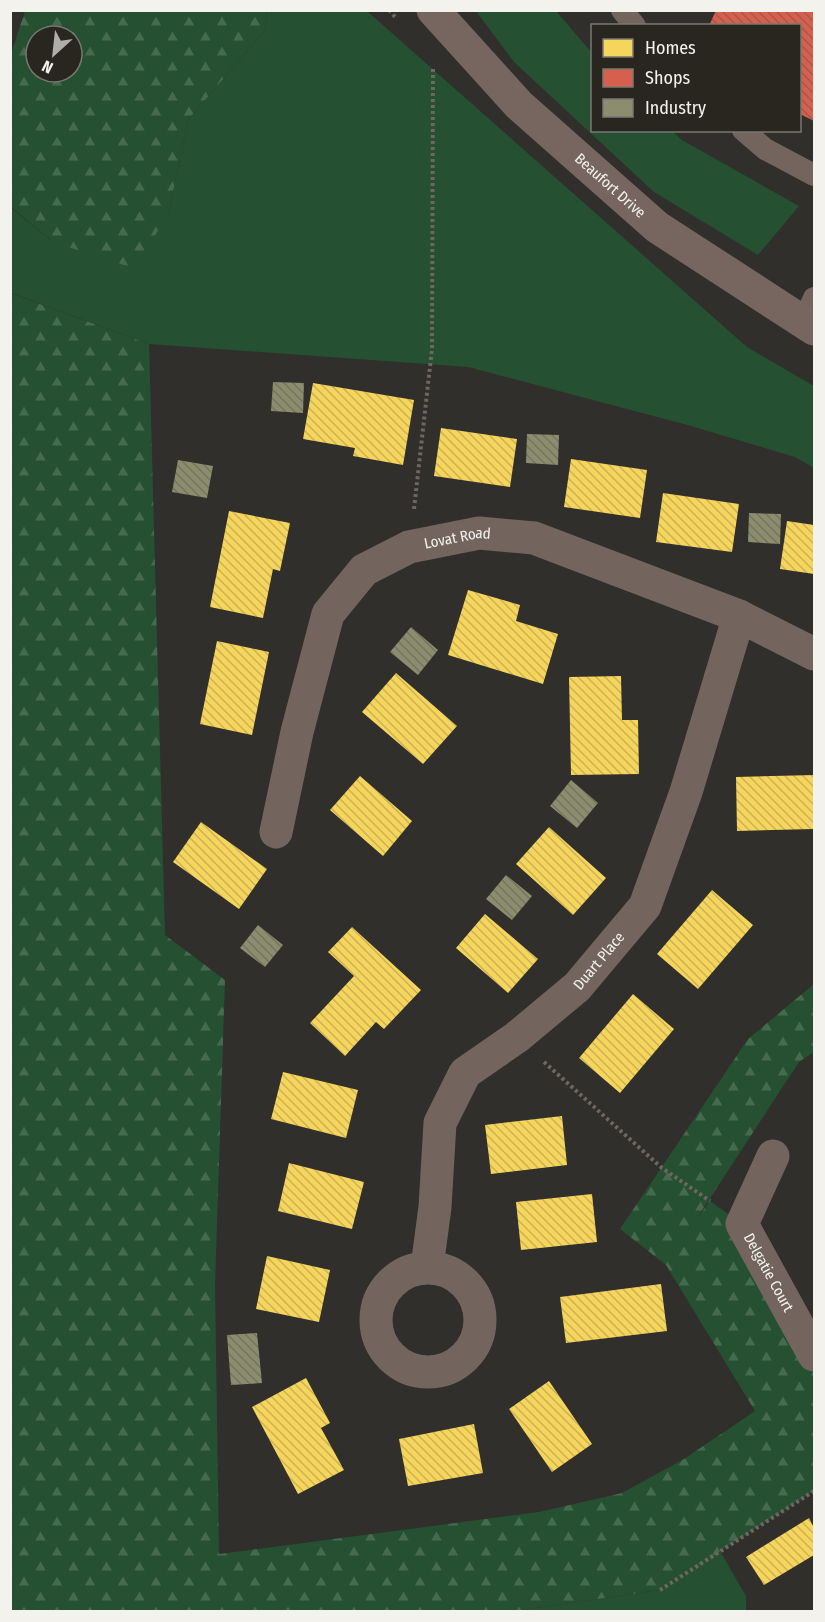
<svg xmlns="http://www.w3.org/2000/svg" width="825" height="1622" font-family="'Fira Sans Condensed',sans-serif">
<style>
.green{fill:#255031}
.forest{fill:url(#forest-firs);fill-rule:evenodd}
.homes{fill:url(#homes-back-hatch)}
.shops{fill:url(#shops-back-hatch)}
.industry{fill:url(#industry-back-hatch)}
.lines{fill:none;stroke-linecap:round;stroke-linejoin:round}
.path{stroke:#6f6662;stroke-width:4;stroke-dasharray:3 3;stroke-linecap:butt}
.lane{stroke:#73655e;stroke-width:22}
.street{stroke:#73655e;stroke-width:33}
.secondary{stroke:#76665f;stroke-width:33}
.labels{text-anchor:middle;stroke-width:6;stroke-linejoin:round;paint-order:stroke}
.street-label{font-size:15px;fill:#f3f2ed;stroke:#28261f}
</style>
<defs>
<pattern id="forest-firs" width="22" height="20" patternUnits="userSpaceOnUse" patternTransform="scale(1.5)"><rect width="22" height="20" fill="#255031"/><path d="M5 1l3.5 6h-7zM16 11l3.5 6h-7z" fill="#456a4f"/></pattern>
<pattern id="homes-back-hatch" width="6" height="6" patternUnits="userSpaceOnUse" patternTransform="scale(1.5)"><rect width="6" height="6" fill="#f6d55c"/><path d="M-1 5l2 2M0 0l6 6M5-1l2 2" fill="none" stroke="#cbb257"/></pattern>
<pattern id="shops-back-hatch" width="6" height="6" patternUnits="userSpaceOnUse" patternTransform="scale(1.5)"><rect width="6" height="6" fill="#d6604d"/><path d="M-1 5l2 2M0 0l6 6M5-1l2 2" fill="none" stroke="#a5584b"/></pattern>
<pattern id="industry-back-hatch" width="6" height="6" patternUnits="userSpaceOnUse" patternTransform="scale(1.5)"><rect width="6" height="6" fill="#8c8c6e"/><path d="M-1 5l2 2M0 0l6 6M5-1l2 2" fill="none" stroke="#757560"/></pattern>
</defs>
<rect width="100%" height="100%" fill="#302f2b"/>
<!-- green -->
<g class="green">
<polygon points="267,11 367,11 747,347 814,386 814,468 795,457 691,426 468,367 149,344 11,293 10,207 53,242 168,216 188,120 265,30"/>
<polygon points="476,11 556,11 592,53 592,130 672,131 682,140 799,206 758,255 654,192 514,62"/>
<polygon points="720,1551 746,1596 746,1611 508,1612 660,1590"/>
</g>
<!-- forest -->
<g class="forest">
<path d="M 25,11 L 267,11 L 265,30 L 188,120 L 168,216 L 133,268 L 53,242 L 11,207 L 11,54 ZM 36,36 L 72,36 L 72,72 L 36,72 Z"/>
<polygon points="10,293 149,344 165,935 225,980 215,1285 219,1554 539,1512 622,1493 684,1459 755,1411 666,1265 620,1229 748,1039 814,984 814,1052 799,1062 697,1218 710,1201 742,1224 814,1355 814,1491 660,1590 508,1612 11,1611"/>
</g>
<!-- homes -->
<g class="homes">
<polygon points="313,383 414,400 403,465 353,456 355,448 303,439"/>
<polygon points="441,428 517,439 510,487 434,476"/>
<polygon points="571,459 647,470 640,518 564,507"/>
<polygon points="663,493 739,504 732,552 656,542"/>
<polygon points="229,511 290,523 280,571 273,569 263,618 210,607"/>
<polygon points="787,521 814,525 814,574 780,569"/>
<polygon points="468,590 520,605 516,621 558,634 543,684 448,655"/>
<polygon points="217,641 269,652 252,735 200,724"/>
<polygon points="396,673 457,726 423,764 362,712"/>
<polygon points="621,676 622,720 638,720 639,774 571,775 569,677"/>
<polygon points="814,775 814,829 737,831 736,777"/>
<polygon points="360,776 412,821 383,856 330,810"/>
<polygon points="201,822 267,869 239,909 173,862"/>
<polygon points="549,827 606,878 573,915 516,864"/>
<polygon points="712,890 753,925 698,989 657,954"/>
<polygon points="485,914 538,959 508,993 456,948"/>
<polygon points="352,927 421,990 384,1029 376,1022 345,1056 310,1023 354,976 328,952"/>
<polygon points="633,994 674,1029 620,1093 579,1058"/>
<polygon points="283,1072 358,1090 346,1138 271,1119"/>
<polygon points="562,1116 567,1165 491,1174 485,1125"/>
<polygon points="289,1163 364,1182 352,1229 278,1211"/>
<polygon points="592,1194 597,1242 521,1250 516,1202"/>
<polygon points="267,1256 330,1270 319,1322 256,1309"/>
<polygon points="661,1284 667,1331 566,1343 560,1297"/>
<polygon points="306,1378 330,1423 321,1428 344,1470 298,1494 252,1407"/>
<polygon points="549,1381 592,1444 552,1472 509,1409"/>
<polygon points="474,1424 483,1473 408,1486 399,1439"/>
<polygon points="809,1518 814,1528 814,1555 764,1585 746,1557"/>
</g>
<!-- shops -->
<polygon class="shops" points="716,10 814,10 814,121 800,114 800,26 709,26"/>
<!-- industry -->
<g class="industry">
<polygon points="273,382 304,383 303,413 271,411"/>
<polygon points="527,434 559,435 558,465 526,463"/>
<polygon points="178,460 213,466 207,498 172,492"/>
<polygon points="749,513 781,514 780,544 748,542"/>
<polygon points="411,627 438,650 418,675 390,652"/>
<polygon points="571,780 598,803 577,828 550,806"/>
<polygon points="506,875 532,896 512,920 486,899"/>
<polygon points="258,925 283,945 265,967 240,948"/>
<polygon points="257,1333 262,1383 231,1385 227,1335"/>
</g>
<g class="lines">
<!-- path -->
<g class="path">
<polyline points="389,10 395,17"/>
<polyline points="414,509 432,349 433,68"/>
<polyline points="544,1062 662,1168 710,1201"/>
<polyline points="660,1590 814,1491"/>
</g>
<!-- lane -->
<g class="lane">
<polyline points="622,10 635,26"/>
<polyline points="743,130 765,149 814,175"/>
<polyline points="803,322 814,298"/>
</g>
<!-- street -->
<g class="street">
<path id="s1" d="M 276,832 L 297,732 L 328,614 L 364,570 L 409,547 L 479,533 L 534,538 L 739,616 L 814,654"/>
<path id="s2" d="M 773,1156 L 742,1224 L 814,1355"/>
<path id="s3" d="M 427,1267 L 435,1207 L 440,1123 L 465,1073 L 517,1037 L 577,987 L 645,906 L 686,792 L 739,616"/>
<circle cx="428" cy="1320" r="52"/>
</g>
<!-- secondary -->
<path class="secondary" id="s4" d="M 433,10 L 519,105 L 657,227 L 814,329"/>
</g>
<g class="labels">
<!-- street labels -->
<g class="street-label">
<text dy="5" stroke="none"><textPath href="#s4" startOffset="250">Beaufort Drive</textPath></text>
<text dy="5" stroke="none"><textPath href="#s1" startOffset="381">Lovat Road</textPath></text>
<text dy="5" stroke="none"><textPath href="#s3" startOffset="376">Duart Place</textPath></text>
<text dy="5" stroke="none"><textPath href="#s2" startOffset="130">Delgatie Court</textPath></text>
</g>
</g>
<!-- border -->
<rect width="825" height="1622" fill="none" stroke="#f3f2ed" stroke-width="24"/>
<!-- legend -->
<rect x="591" y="24" width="210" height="108" fill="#28261f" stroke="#797871" stroke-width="1.5"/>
<rect x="603" y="39" width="30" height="18" fill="#f6d55c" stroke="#797871" stroke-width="1.5"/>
<text x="645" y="54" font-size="18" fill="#f3f2ed">Homes</text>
<rect x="603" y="69" width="30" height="18" fill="#d6604d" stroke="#797871" stroke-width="1.5"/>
<text x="645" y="84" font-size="18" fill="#f3f2ed">Shops</text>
<rect x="603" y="99" width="30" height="18" fill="#8c8c6e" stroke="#797871" stroke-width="1.5"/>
<text x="645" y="114" font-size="18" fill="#f3f2ed">Industry</text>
<!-- north arrow -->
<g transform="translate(54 54) rotate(207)"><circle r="28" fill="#28261f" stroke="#797871" stroke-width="1.5"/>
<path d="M0-4.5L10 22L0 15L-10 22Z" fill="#afaea9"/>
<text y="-9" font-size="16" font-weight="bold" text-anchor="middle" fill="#f3f2ed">N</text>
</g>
</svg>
